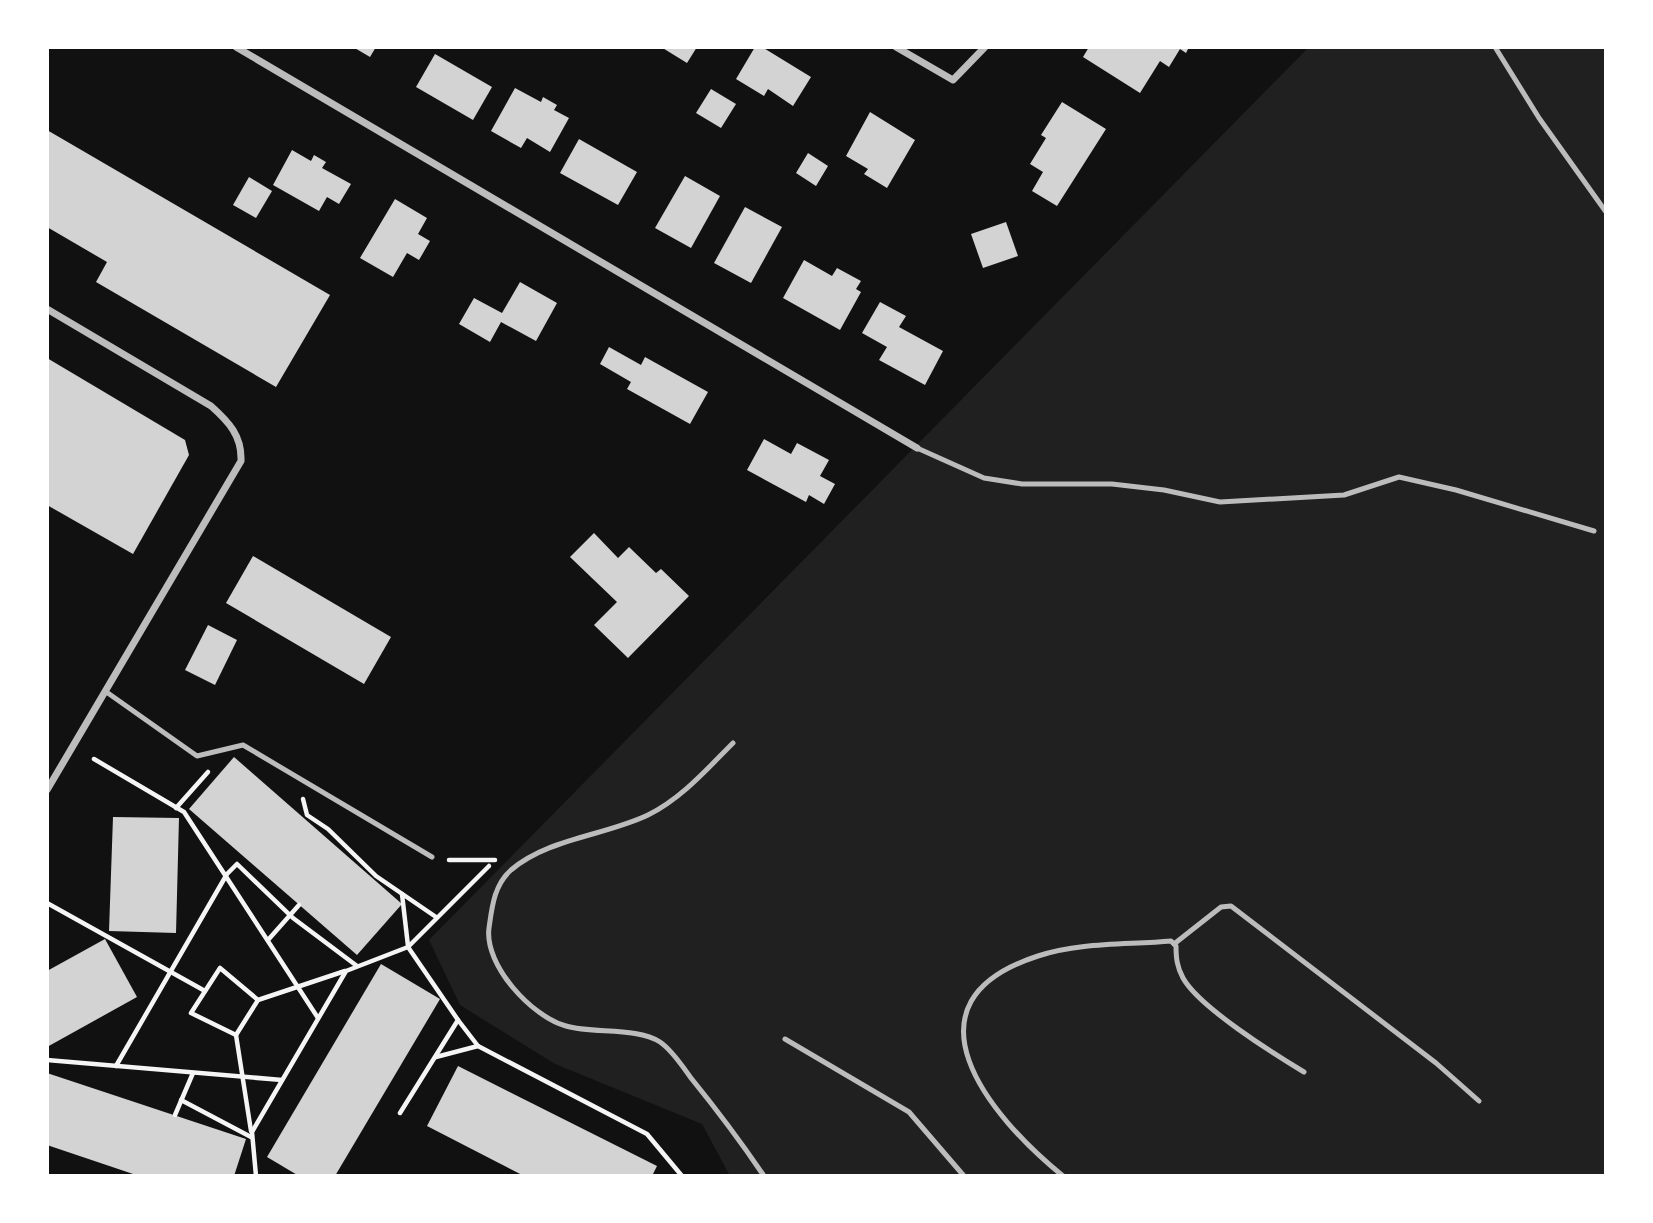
<svg xmlns="http://www.w3.org/2000/svg" width="1653" height="1223" font-family="Figtree,sans-serif">
<style>
.green{fill:#202020}
.building{fill:#d3d3d3}
.lines{fill:none;stroke-linecap:round;stroke-linejoin:round}
.path{stroke:#f5f5f5;stroke-width:4.5}
.service{stroke:#bcbcbc;stroke-width:5}
.minor{stroke:#bcbcbc;stroke-width:7}
</style>
<rect width="100%" height="100%" fill="#111"/>
<!-- green -->
<polygon class="green" points="1309,47 1606,47 1606,1176 730,1176 702,1124 555,1064 460,1005 429,940"/>
<!-- building -->
<g class="building">
<polygon points="353,47 376,47 370,57"/>
<polygon points="661,47 697,47 687,63"/>
<polygon points="755,47 762,47 811,77 793,106 768,89 764,96 736,79"/>
<polygon points="1089,47 1189,47 1186,53 1180,49 1169,67 1160,61 1140,93 1083,57"/>
<polygon points="435,54 492,87 473,120 416,87"/>
<polygon points="515,88 541,102 543,97 557,105 554,110 569,118 550,152 527,138 521,148 491,131"/>
<polygon points="711,89 736,104 721,128 696,113"/>
<polygon points="1062,102 1106,129 1057,206 1032,191 1043,172 1030,164 1046,138 1041,135"/>
<polygon points="870,112 915,140 887,188 864,174 868,169 846,156"/>
<polygon points="47,130 330,295 276,387 96,282 107,262 47,227"/>
<polygon points="579,139 637,172 618,205 560,173"/>
<polygon points="292,150 311,161 314,155 326,162 322,168 351,184 339,204 327,197 319,211 273,185"/>
<polygon points="808,153 828,166 816,186 796,173"/>
<polygon points="685,176 720,196 691,248 655,228"/>
<polygon points="249,177 272,191 256,218 233,205"/>
<polygon points="395,199 427,218 418,234 430,241 419,260 407,253 393,277 360,258"/>
<polygon points="745,207 782,227 751,283 714,263"/>
<polygon points="1006,222 1018,256 983,268 971,234"/>
<polygon points="804,260 832,276 837,268 861,281 856,289 861,292 840,330 783,298"/>
<polygon points="520,282 557,303 536,341 501,322 490,342 459,324 474,298 502,313"/>
<polygon points="880,302 906,316 899,327 943,351 925,385 879,360 887,347 862,333"/>
<polygon points="609,347 641,365 645,357 708,392 690,424 627,389 631,382 600,364"/>
<polygon points="47,358 185,440 189,455 133,554 47,505"/>
<polygon points="764,439 791,454 797,443 829,460 820,476 835,484 824,504 809,495 806,502 747,470"/>
<polygon points="594,533 618,558 629,547 656,573 661,569 689,596 628,658 594,625 617,602 570,557"/>
<polygon points="253,556 391,637 364,684 226,603"/>
<polygon points="208,625 237,640 215,685 185,670"/>
<polygon points="234,757 402,904 357,955 189,809"/>
<polygon points="113,817 179,818 176,933 109,931"/>
<polygon points="105,939 137,997 47,1047 47,971"/>
<polygon points="381,964 440,999 335,1176 299,1176 267,1157"/>
<polygon points="458,1066 657,1166 652,1176 524,1176 427,1126"/>
<polygon points="47,1073 246,1139 234,1176 139,1176 47,1145"/>
</g>
<g class="lines">
<!-- path -->
<g class="path">
<polyline points="94,759 184,812 318,1018"/>
<polyline points="303,799 307,815 328,829 376,876 436,917"/>
<polyline points="176,808 208,772"/>
<polyline points="449,860 495,860"/>
<polyline points="402,894 408,946"/>
<polyline points="47,903 205,991"/>
<polyline points="268,940 299,905"/>
<polyline points="408,947 489,866"/>
<polyline points="258,1000 220,968 191,1013 236,1035 258,1000 345,971"/>
<polyline points="458,1020 478,1046 647,1134 682,1176"/>
<polyline points="236,1035 251,1131"/>
<polyline points="436,1057 478,1046"/>
<polyline points="47,1060 282,1080"/>
<polyline points="116,1066 227,874 237,864 293,918 357,966"/>
<polyline points="181,1100 251,1137"/>
<polyline points="175,1115 193,1073"/>
<polyline points="256,1176 252,1132 346,971 408,947 458,1020 400,1113"/>
</g>
<!-- service -->
<g class="service">
<polyline points="1495,47 1539,118 1606,212"/>
<polyline points="917,448 984,478 1022,484 1112,484 1164,490 1220,502 1344,495 1399,477 1456,490 1594,531"/>
<polyline points="105,691 197,756 243,745 432,857"/>
<path d="M 733,743 C 707,769 682,798 648,815 C 604,836 549,838 511,870 C 494,885 492,907 489,928 C 484,965 532,1017 566,1026 C 593,1034 637,1027 660,1042 C 672,1050 683,1067 691,1078 C 717,1110 741,1142 764,1176"/>
<polyline points="1174,944 1221,907 1231,906 1436,1063 1479,1101"/>
<polyline points="785,1039 909,1112 964,1176"/>
<path d="M 1063,1176 C 989,1116 895,1002 1038,956 C 1080,942 1128,945 1171,941 L 1176,946 C 1176,958 1177,967 1183,978 C 1199,1007 1274,1054 1304,1072"/>
</g>
<!-- minor -->
<g class="minor">
<polyline points="236,47 917,448"/>
<polyline points="896,47 953,80 985,47"/>
<path d="M 47,309 L 211,406 C 229,422 242,436 241,461 L 47,790"/>
</g>
</g>
<!-- border -->
<rect width="1653" height="1223" fill="none" stroke="#ffffff" stroke-width="98"/>
</svg>
